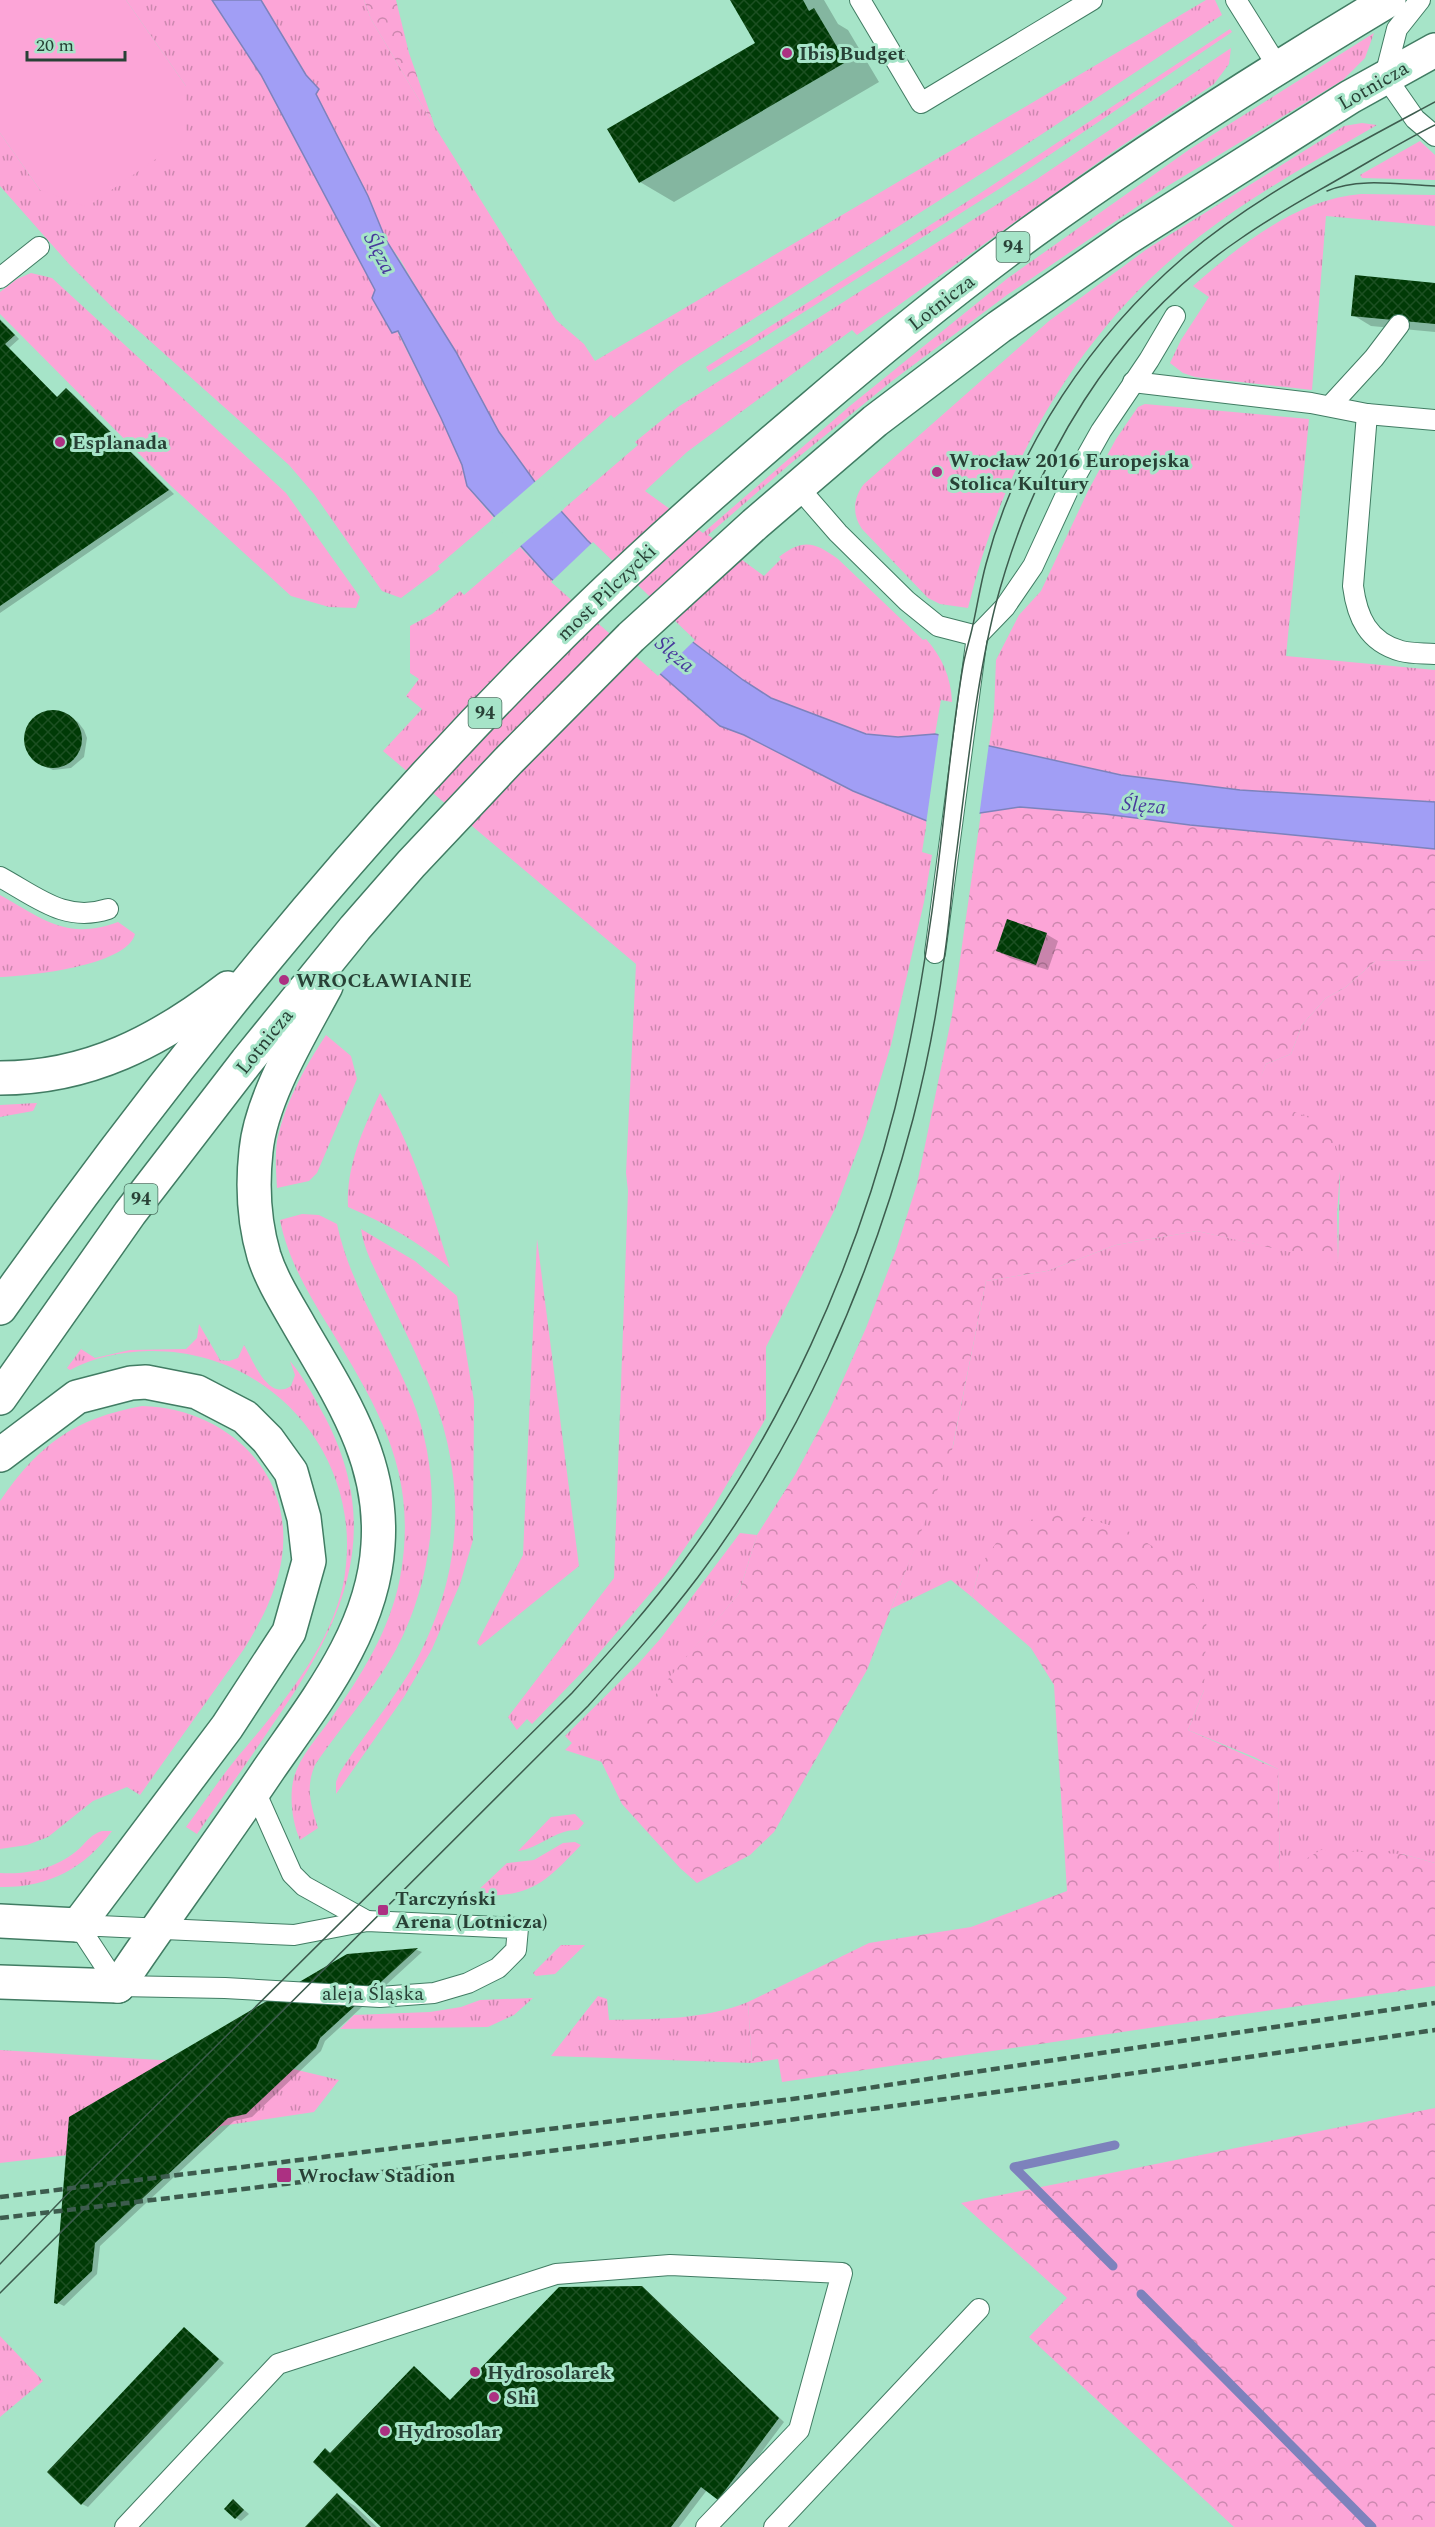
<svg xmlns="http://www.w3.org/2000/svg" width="1435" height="2527" font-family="Spectral,serif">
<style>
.grass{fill:url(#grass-tufts)}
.forest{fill:url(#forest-crowns)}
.park{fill:#fca5d7}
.water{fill:#a19ef5;stroke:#7d82bc;stroke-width:1.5}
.pier{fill:#a6e4c8}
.shadow{fill:#0003}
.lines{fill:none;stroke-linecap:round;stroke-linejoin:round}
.stream{stroke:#7d82bc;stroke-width:9}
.building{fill:url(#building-cross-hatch)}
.lane-casing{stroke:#417c63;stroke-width:22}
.secondary-casing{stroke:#417c63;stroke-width:36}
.primary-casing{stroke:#417c63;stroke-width:36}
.lane{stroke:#fff;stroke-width:20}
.secondary{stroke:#fff;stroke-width:33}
.primary{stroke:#fff;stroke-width:33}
.tram{stroke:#3d5c4e;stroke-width:1.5}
.rail{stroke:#3d5c4e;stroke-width:4.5;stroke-dasharray:9 4.5;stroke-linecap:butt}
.poi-dot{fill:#ac3082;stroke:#a6e4c8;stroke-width:2}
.labels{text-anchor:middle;stroke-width:6;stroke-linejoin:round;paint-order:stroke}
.shield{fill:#a6e4c8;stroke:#4e7262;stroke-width:1.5}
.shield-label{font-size:18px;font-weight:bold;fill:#284136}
.poi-label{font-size:20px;font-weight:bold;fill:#284136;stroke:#a6e4c8;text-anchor:start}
.street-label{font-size:20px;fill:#284136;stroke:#a6e4c8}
.water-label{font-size:21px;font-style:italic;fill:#48399c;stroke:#a6e4c8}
</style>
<defs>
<pattern id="grass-tufts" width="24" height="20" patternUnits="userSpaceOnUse" patternTransform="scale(1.5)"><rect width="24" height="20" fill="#fca5d7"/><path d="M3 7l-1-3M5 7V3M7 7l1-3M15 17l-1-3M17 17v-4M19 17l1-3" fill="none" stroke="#cc88af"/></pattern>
<pattern id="forest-crowns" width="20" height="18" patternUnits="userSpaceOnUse" patternTransform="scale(1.5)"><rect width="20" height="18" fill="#fca5d7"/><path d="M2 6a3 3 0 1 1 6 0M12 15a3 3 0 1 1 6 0" fill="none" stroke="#cc88af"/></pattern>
<pattern id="building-cross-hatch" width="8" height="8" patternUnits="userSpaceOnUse" patternTransform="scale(1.5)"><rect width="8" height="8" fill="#003a06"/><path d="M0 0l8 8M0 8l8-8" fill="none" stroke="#1c4f22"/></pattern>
</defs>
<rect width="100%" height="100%" fill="#a6e4c8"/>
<!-- grass -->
<g class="grass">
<polygon points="126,0 212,0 261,75 376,290 372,298 392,333 397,331 441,418 462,465 467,486 494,518 438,566 440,569 401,598 382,591 314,494 289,465 113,308 69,264 0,186 0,133 40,190 186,86"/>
<polygon points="261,0 364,0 371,19 435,127 556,320 584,344 595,361 1206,0 1215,0 1222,15 1012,154 678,367 614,418 611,415 535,482 499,432 401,261 386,240 368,196 316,94 319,89 306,75"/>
<polygon points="1230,29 1232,32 999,189 709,372 706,367 979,194"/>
<path d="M 1374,33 L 1365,58 L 1343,80 L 1166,187 L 1007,295 L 892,381 L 790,464 L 708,535 L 764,576 L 781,559 L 779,557 C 803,538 815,542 838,559 L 923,640 L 926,639 C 942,657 951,677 952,702 L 941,700 L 935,734 L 898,737 L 866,734 L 771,698 L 743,680 L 694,643 L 587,540 L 561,511 L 638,445 L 635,442 L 678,407 L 1037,179 L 1231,48 L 1229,64 L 1214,84 L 1114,151 L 857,335 L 852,330 L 687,452 L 645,491 L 703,533 L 851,405 L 1008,278 L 1190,149 Z"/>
<path d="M 1362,123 L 1377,125 C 1317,160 1255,193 1200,236 C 1080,328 1003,462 968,608 L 940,604 L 928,598 L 862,529 C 852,515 853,498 864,484 L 1049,321 L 1147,249 L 1344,126 Z"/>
<polygon points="1420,141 1435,155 1435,180 1362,178 1360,175"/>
<path d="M 1361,194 L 1435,195 L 1435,226 L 1326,216 L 1312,390 L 1195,377 L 1183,373 L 1170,363 L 1181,340 L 1209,297 L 1193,286 C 1240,245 1297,199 1361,194 Z"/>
<polygon points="31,273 52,278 286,493 360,597 356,608 329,607 291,596 171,486 0,314 0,292 17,279"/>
<polygon points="1145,404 1309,419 1286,656 1435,670 1435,802 1240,790 1121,775 989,746 994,711 996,660 1019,615 1041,591 1088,491 1116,439 1138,407"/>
<polygon points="520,547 547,575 720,726 744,735 853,791 927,821 922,852 932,855 924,902 891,1045 863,1136 836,1207 766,1347 766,1418 714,1506 666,1575 588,1666 532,1724 527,1719 517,1730 508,1717 614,1578 628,1191 626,1173 636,964 383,751 422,709 406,696 419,679 410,673 410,626 432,614 460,591 464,595"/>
<path d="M 0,895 C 43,919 67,941 118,922 L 135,934 C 127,966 28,976 0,977 Z"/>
<polygon points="1435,960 1435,1863 1402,1854 1280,1875 1278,1769 1254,1757 1188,1730 1204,1690 980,1566 972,1597 951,1580 891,1609 953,1446 986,1281 1047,1271 1116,1245 1197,1231 1338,1262 1340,1171 1253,1095 1266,1064 1291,1054 1302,1025 1326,998 1346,987 1375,961"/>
<path d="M 326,1035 L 351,1056 L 357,1079 L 317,1173 L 309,1181 L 277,1188 C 276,1172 275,1156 277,1141 C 285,1102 305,1067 326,1035 Z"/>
<path d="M 380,1093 C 413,1146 431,1209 450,1268 C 418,1242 386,1223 348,1207 C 346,1166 363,1129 380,1093 Z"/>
<polygon points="37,1103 33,1111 0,1117 0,1105"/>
<path d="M 302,1214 L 319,1215 L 337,1224 C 350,1286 388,1340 412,1399 C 442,1473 437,1561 404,1633 C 384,1679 343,1723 315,1765 C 305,1788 311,1805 318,1828 L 300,1840 C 292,1822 289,1796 294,1777 C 301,1755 317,1738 330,1720 C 360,1677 390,1631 400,1578 C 419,1475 380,1411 329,1327 C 308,1293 288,1260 280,1220 Z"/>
<path d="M 361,1229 L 415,1261 L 457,1296 L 474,1401 L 473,1540 L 460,1584 L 432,1649 L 404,1697 L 336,1794 L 336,1782 L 339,1774 C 365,1732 404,1689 424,1645 C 467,1554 464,1466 425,1375 C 413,1346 398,1317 384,1288 C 375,1270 364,1250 361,1229 Z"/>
<polygon points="537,1239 579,1566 480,1646 477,1643 523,1555"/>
<path d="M 199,1324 L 220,1360 L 229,1361 L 238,1358 L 244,1345 C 253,1360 268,1402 291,1386 L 295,1375 L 290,1361 C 305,1379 315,1399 326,1419 C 388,1540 337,1633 267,1733 C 244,1767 220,1801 197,1834 L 186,1827 C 206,1800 224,1772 246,1747 C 285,1701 330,1645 343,1585 C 368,1461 274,1349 149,1351 C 121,1352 94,1357 70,1370 L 67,1368 L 81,1349 L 95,1358 L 130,1350 L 186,1349 L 197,1338 Z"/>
<path d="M 142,1406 C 224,1408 294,1470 282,1557 C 277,1591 262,1620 244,1649 L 140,1795 L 127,1787 L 93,1801 L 48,1837 L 27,1845 L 0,1849 L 0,1501 C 40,1443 74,1419 142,1406 Z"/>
<polygon points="740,1533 757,1535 739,1593 602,1762 565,1750 572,1743 565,1736 638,1664 661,1638"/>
<path d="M 575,1814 L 584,1823 L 578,1830 C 555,1829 541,1848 518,1851 L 551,1817 Z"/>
<path d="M 102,1831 L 112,1831 C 84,1869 47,1888 0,1887 L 0,1873 C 29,1875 58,1868 80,1848 C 87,1841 92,1834 102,1831 Z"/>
<path d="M 575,1842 L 581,1845 C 543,1885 531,1897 472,1896 L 507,1863 L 534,1860 L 563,1843 Z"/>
<polygon points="561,1945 585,1945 555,1974 536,1976 533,1973"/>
<path d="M 598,1996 L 607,1999 L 609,2020 C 656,2019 703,2020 748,2002 L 752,2063 L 551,2056 Z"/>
<polygon points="533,1998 514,2015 488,2027 340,2029 354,2015 430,2012 461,2007 480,2000"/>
<polygon points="0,2050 289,2068 339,2080 314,2112 221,2126 206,2139 0,2163"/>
<polygon points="0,2336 43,2381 0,2417"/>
</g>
<!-- forest -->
<g class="forest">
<polygon points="364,0 396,0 409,53 435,127 371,19"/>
<polygon points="1020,807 1105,814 1190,825 1435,849 1435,960 1375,961 1346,987 1326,998 1302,1025 1291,1054 1266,1064 1254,1095 1331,1127 1340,1171 1337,1214 1338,1263 1197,1231 1116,1245 1047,1271 986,1281 951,1455 867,1670 774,1832 750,1855 697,1883 680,1868 622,1804 601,1761 739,1593 757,1535 795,1475 829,1411 866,1328 896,1250 917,1184 952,1015 981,813"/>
<polygon points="1059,1509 1130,1532 1185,1567 1207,1605 1204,1690 1188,1730 1278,1769 1280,1874 1321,1850 1402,1854 1435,1863 1435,1986 782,2082 778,2059 752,2063 748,2002 869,1943 971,1927 1067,1891 1054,1685 1031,1648 972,1597 980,1566 1005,1530"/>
<polygon points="1435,2108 1435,2527 1234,2527 1029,2337 1067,2298 961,2203"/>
</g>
<!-- park -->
<polygon class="park" points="0,0 126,0 186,86 186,138 87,207 40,190 0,133"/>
<!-- water -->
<polygon class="water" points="212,0 261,0 306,75 319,89 316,94 368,196 386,240 456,352 499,432 535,482 587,540 694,643 743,680 771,698 866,734 898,737 935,734 1121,775 1240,790 1435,802 1435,849 1190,825 1105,814 1020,807 927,821 853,791 744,735 720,726 547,575 467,486 462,465 441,418 398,331 392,333 372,298 375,290 261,75"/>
<!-- pier -->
<g class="pier">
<polygon points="537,480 564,509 517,549 491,520"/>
<polygon points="593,542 695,640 658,676 551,582"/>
<polygon points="939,732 989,743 979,817 926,824"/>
</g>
<!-- shadow -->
<g class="shadow">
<polygon points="732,0 824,0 838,24 848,30 879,82 674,202 640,182 757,43"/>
<polygon points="1435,284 1435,332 1371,326 1353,315"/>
<polygon points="0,319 19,339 9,348 58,398 66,389 72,393 174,494 0,613"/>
<polygon points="45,713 64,713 78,722 84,730 87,738 84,757 71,768 53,770 45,766 27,749 27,732 37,717"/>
<polygon points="1046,934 1058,941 1048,970 1010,958 998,951"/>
<polygon points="417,1950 422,1952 325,2041 321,2051 252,2117 234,2121 100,2246 97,2274 64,2306 56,2302 70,2118 347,1956"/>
<polygon points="641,2287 784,2422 724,2502 707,2490 679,2527 383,2527 325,2450 331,2453 451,2401"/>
<polygon points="185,2329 224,2363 88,2507 82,2504"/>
<polygon points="337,2495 355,2506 377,2527 307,2527"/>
<polygon points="234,2501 249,2514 241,2521 236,2518"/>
</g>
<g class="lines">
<!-- stream -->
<g class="stream">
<polyline points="1113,2266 1014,2167 1115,2145"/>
<polyline points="1141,2294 1372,2527"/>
</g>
</g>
<!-- building -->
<g class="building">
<polygon points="730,0 803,0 809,11 814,8 846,62 639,183 607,129 755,43"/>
<polygon points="1355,275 1435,283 1435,324 1351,316"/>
<polygon points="0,320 15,335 5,344 57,397 66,388 169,490 0,606"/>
<circle cx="53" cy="739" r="29"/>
<polygon points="1007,919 1047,933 1036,965 996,951"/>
<polygon points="418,1948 320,2038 316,2048 246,2114 228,2118 95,2243 92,2271 57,2304 54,2303 69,2117 347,1954"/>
<polygon points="642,2286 779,2418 718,2500 701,2487 671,2527 381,2527 313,2462 325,2448 330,2453 414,2366 450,2400 559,2287"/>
<polygon points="184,2327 219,2359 81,2505 47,2472"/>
<polygon points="337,2493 371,2527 305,2527"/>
<polygon points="233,2499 244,2510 235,2519 224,2509"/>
</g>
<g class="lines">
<!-- lane casing -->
<g class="lane-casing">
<g id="lane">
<polyline points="860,0 921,103 1092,0"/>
<polyline points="1236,0 1278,67"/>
<polyline points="1420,0 1397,29 1385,76 1415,119 1435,136"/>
<polyline points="0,278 39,247"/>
<polyline points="1133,382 1311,403 1367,414 1435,420"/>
<polyline points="1330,406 1374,358 1399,325"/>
<path d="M 1367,414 L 1353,586 C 1357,617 1368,642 1401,651 C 1412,654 1424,653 1435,654"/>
<polyline points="798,487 838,533 907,601 938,626 977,636"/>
<path d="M 0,877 C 37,897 65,923 108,909"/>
<polyline points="935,953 977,636 1005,607 1033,566 1069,488 1101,431 1149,360 1175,316"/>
<polyline points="255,1791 292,1874 304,1886 367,1921"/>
<polygon points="367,1921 518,1928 516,1950 498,1968 468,1983 434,1993 380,1997 225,1988 118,1986 78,1925 294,1935"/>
<polyline points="125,2527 278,2364 556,2274 670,2265 842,2273 799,2430 706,2527"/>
<polyline points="774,2527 979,2309"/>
</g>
</g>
<!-- secondary casing -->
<g class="secondary-casing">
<g id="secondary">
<polyline points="0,1921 78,1925"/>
<polyline points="0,1982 118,1986"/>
</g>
</g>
<!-- primary casing -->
<g class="primary-casing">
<g id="primary">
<path d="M 0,1078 C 89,1078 159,1041 228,988"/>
<path d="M 0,1308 C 165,1075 346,849 549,647 C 633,562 722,484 813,407 C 884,346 957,287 1032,232 C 1147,149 1267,73 1389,0"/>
<polyline points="0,1398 130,1213 247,1061 355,928 411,864 509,760 631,637 755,524 875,421 999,327 1127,238 1350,97 1435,50"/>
<polyline points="0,1455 77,1397 131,1383 146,1382 197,1392 245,1417 268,1440 291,1472 304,1518 309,1561 289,1632 227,1727 78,1925"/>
<path d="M 118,1986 C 167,1913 220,1842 269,1769 C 316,1701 373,1631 378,1545 C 384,1460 340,1396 300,1327 C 287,1304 272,1281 264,1256 C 254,1222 252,1187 256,1151 C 261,1098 301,1033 326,986"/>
</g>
</g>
<!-- lane -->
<use href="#lane" class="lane"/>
<!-- secondary -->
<use href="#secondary" class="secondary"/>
<!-- primary -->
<use href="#primary" class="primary"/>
<!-- tram -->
<g class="tram">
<path d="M 1327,191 C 1359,177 1402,185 1435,186"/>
<path d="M 0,2264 L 79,2182 L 572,1693 C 611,1650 649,1608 683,1562 C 782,1428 854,1269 895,1108 C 914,1031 927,953 937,874 C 946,805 951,735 963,666 C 965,654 969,642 972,629 C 977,608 980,586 986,564 C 1017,446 1092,336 1184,257 C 1257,195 1351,147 1435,102"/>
<path d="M 0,2293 L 588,1706 C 626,1664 664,1622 698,1577 C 800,1442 870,1282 913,1119 C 927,1065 938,1008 945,952 C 950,918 952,884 957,849 C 967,771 976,684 995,607 C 1033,461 1113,325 1240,239 C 1271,217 1304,199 1337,180 C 1369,162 1401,142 1435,125"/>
</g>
<!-- rail -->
<g class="rail">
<polyline points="0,2197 808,2097 1435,2003"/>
<path d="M 0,2218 C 479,2162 958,2100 1435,2030"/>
</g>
</g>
<!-- markers -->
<g class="poi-dot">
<circle cx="787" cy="53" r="6"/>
<circle cx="60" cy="442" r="6"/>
<circle cx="937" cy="472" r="6"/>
<circle cx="284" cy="980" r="6"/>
<rect x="377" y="1904" width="12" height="12" rx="3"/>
<rect x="276" y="2167" width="16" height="16" rx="3"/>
<circle cx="475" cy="2372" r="6"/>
<circle cx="494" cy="2397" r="6"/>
<circle cx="385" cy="2431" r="6"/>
</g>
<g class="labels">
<!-- shield labels -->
<g class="shield">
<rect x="996.5" y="232" width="33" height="30" rx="4.5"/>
<rect x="468.5" y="698" width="33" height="30" rx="4.5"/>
<rect x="124.5" y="1184" width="33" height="30" rx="4.5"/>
</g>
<g class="shield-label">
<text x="1013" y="253">94</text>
<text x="485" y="719">94</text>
<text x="141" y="1205">94</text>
</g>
<!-- poi labels -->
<g class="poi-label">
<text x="799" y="60">Ibis Budget</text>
<text x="72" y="449">Esplanada</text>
<text x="949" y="467">Wrocław 2016 Europejska<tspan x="949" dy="23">Stolica Kultury</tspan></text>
<text x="296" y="987">WROCŁAWIANIE</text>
<text x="395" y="1905">Tarczyński<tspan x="395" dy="23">Arena (Lotnicza)</tspan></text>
<text x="298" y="2182">Wrocław Stadion</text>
<text x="487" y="2379">Hydrosolarek</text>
<text x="506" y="2404">Shi</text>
<text x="397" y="2438">Hydrosolar</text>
</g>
<!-- street labels -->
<g class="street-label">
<text transform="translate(1373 85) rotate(-30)" y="7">Lotnicza</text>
<text transform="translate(941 302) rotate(-38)" y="7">Lotnicza</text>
<text transform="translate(606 592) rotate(-44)" y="7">most Pilczycki</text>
<text transform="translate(264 1041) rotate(-51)" y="7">Lotnicza</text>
<text x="373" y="2000">aleja Śląska</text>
</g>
<!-- water labels -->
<g class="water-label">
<text transform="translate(380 253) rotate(62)" y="7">Ślęza</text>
<text transform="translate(675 654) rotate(40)" y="7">Ślęza</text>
<text transform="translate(1144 805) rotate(5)" y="7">Ślęza</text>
</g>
</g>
<!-- scale -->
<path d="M27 51v9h98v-9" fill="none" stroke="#284136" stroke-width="3"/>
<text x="36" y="51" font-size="18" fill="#284136" stroke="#a6e4c8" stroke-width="4.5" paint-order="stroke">20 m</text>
</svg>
